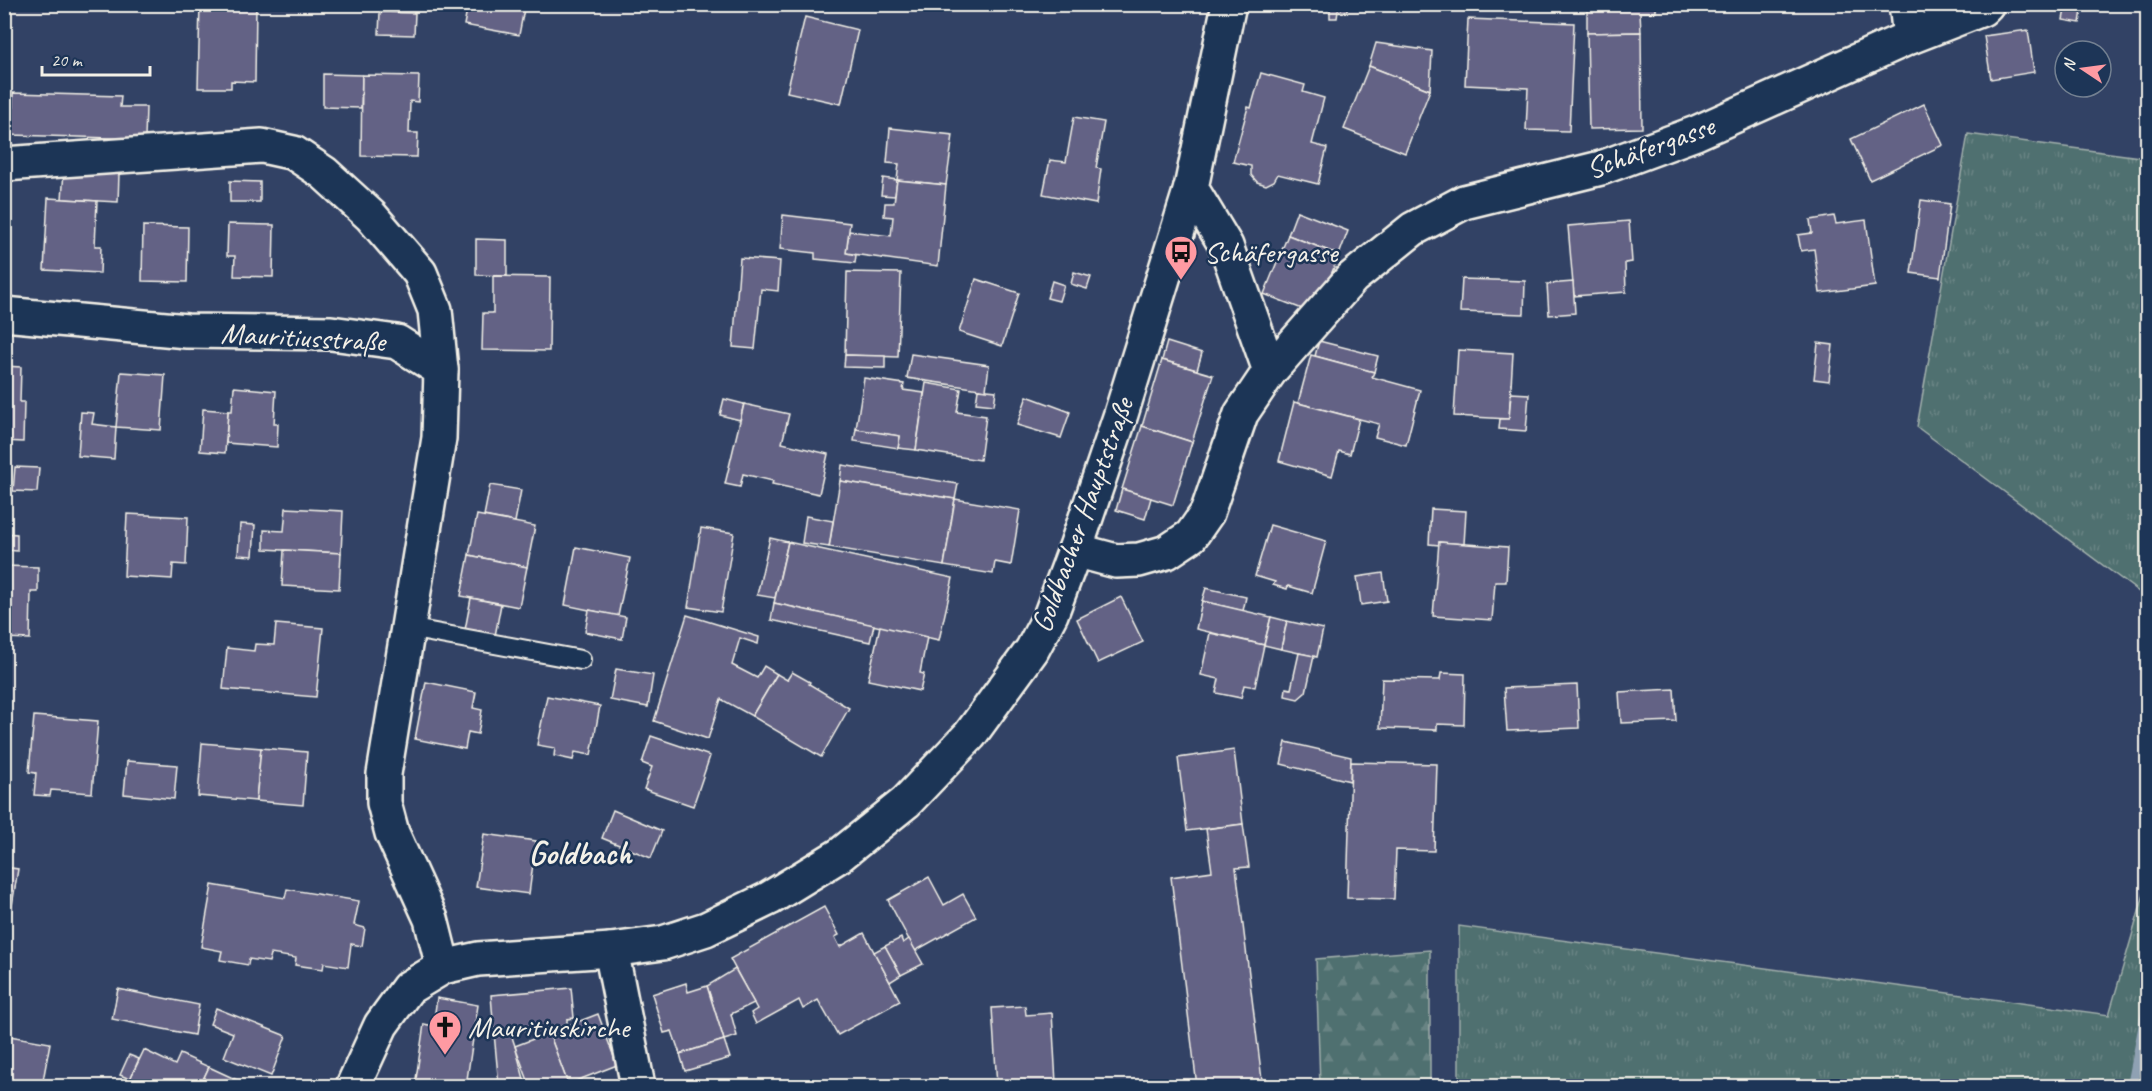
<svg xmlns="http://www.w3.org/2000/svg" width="2152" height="1091" font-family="Caveat,sans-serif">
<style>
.grass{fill:url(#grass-tufts);stroke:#a2b0ac;stroke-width:1.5}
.forest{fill:url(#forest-firs);stroke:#a2b0ac;stroke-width:1.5}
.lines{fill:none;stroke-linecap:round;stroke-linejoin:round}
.stream{stroke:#8fa1b3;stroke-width:10}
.building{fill:#636285;stroke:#f4f1e8;stroke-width:1.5}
.service-casing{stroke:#f4f1e8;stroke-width:22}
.minor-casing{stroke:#f4f1e8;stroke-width:38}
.tertiary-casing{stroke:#f4f1e8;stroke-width:38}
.service{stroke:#1d3557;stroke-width:18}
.minor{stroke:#1d3557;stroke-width:33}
.tertiary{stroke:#1d3557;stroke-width:33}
.labels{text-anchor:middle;stroke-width:5;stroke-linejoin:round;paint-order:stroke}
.street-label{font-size:30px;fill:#f4f1e8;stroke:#1d3557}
.poi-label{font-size:30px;fill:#f4f1e8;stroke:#1d3557;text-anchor:start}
.quarter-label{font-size:33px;font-weight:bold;fill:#f4f1e8;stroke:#1d3557}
</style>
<defs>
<pattern id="grass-tufts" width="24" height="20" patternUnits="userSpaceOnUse" patternTransform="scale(1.5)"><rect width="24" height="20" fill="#4f6f6f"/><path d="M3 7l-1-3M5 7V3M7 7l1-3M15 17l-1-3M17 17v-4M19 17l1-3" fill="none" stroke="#698484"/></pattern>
<pattern id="forest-firs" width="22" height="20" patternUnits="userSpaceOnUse" patternTransform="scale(1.5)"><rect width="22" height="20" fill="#4f6f6f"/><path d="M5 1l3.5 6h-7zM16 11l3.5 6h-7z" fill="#698484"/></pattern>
</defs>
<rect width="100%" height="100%" fill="#324265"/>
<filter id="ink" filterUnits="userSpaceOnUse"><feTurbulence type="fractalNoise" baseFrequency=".0167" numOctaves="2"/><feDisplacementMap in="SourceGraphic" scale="12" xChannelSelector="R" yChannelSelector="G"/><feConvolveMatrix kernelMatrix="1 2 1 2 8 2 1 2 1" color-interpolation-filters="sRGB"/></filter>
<g filter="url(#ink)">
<!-- grass -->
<g class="grass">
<polygon points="1968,134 2147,158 2147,598 1917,427"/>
<polygon points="2147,884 2147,1086 1459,1086 1459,926 2109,1015"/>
</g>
<!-- forest -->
<polygon class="forest" points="1430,950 1430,1086 1320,1086 1316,959"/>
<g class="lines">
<!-- stream -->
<polyline class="stream" points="2132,1086 2148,1002"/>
</g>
<!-- building -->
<g class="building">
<polygon points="200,4 256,4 255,82 231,81 231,88 198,88"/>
<polygon points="468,4 525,4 519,35 464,25"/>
<polygon points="1304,4 1347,4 1347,11 1338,11 1337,18 1330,18 1330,10 1304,9"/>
<polygon points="1587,4 1656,4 1656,12 1640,12 1641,32 1587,33"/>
<polygon points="2066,4 2083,4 2080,23 2063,20"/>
<polygon points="380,12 415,13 414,35 379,34"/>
<polygon points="805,17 858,30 841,104 787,92"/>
<polygon points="1468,19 1574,23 1569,131 1526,130 1528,88 1465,85"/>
<polygon points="2028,30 2034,72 1991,79 1984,36"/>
<polygon points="1641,32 1642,128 1589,129 1587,33"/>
<polygon points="1376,43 1432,51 1430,90 1369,66"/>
<polygon points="1369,66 1430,90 1405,153 1344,129"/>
<polygon points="1261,73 1305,85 1303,92 1324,98 1312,144 1327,148 1318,184 1278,174 1274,181 1266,185 1257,182 1251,175 1251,166 1233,162 1248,107 1251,108"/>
<polygon points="323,74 362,75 361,108 323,107"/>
<polygon points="362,75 419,76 418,102 410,101 409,133 418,133 417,157 361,156"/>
<polygon points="13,93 121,96 120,107 146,107 145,139 12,135"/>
<polygon points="1924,104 1943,145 1870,180 1851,139"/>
<polygon points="1074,117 1104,122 1096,168 1101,169 1096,204 1043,194 1050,160 1066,162"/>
<polygon points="890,128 953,135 946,185 897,180 899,164 887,163"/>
<polygon points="64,171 119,174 118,202 62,199"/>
<polygon points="883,178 897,180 895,196 881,195"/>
<polygon points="897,180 946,185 938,266 846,253 849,231 891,236 893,217 884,216 885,203 894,203"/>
<polygon points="230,181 260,182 260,202 230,202"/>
<polygon points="48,198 97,201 95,246 101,246 100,273 44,270"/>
<polygon points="1921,200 1950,204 1940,277 1911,273"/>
<polygon points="1297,211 1348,231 1339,255 1288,235"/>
<polygon points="783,215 850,223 846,253 856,255 855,263 815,259 815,253 780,249"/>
<polygon points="1834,216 1836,224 1866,220 1875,286 1820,293 1814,249 1801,251 1798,235 1812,233 1810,220"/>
<polygon points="1629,221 1632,262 1625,263 1626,292 1574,296 1568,226"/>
<polygon points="228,224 274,225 273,277 234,276 235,256 227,256"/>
<polygon points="143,226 188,227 187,282 142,281"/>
<polygon points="1288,235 1339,255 1315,314 1264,294"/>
<polygon points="476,239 507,240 507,276 476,275"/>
<polygon points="740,258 780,261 778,291 761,289 755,349 733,347"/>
<polygon points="847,272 901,273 898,357 845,355"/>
<polygon points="1074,272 1091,277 1087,289 1071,284"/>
<polygon points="493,276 550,277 549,351 482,350 483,313 493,313"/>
<polygon points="976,279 1019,293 1002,346 959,332"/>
<polygon points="1462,279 1525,281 1524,314 1460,312"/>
<polygon points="1052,281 1064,285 1059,301 1047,298"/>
<polygon points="1573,282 1575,313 1549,315 1547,284"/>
<polygon points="1319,341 1378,356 1374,372 1315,356"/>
<polygon points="1167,342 1202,353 1197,370 1162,360"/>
<polygon points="1818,343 1833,345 1829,381 1814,379"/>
<polygon points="1458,350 1513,353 1509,419 1454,416"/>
<polygon points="911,354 989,365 986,390 907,378"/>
<polygon points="845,355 885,356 885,368 844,367"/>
<polygon points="1311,355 1374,372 1372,377 1420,390 1406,445 1375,437 1379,424 1298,403"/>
<polygon points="1162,360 1213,375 1192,442 1142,426"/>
<polygon points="4,366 21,367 20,402 24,402 23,442 4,441"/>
<polygon points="121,372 165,375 161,430 116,427"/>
<polygon points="864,378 904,384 903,390 924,393 916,450 898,448 900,436 856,429"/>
<polygon points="926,383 961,389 957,412 986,416 980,460 916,450"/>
<polygon points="234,387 276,391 274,424 278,424 277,447 226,443 228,411 232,411"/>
<polygon points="978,389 996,391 994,405 976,403"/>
<polygon points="1511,393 1529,394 1526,431 1499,429 1500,419 1509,419"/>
<polygon points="1027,396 1070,412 1061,438 1017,425"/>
<polygon points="724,399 744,404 740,420 720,415"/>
<polygon points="1294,402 1359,419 1350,454 1339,451 1332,476 1279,461"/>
<polygon points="744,404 789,414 782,443 828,454 819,494 772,484 773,481 743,474 740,487 725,484"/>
<polygon points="203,409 228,411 225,453 200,451"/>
<polygon points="81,412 94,413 92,424 116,427 114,459 78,456"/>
<polygon points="1142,426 1192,442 1173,505 1122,489"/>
<polygon points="856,429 900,436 898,448 854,441"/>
<polygon points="842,465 958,484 955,499 840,481"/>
<polygon points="15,467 39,468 37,492 13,491"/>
<polygon points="840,481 955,499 944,566 829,547"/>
<polygon points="490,485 521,490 515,522 484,516"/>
<polygon points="1122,489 1151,498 1145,519 1116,510"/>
<polygon points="955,499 1020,510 1011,565 995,562 993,574 944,566"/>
<polygon points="286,508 343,511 341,553 264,549 264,530 284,531"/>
<polygon points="1431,509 1466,511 1464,544 1439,542 1439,545 1429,544"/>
<polygon points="127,514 188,517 186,565 173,564 172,579 124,576"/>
<polygon points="477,515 535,526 527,567 469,555"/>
<polygon points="806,516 833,521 829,547 802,543"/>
<polygon points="240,524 255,525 253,556 238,555"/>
<polygon points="1270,525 1326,541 1312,593 1288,586 1287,589 1273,585 1275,582 1255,576"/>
<polygon points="701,528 734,533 721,612 688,607"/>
<polygon points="4,533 17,534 17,551 6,550 6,566"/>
<polygon points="770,538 788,542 775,598 757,595"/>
<polygon points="788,542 953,578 939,640 774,603"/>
<polygon points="1439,542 1508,547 1506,582 1495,582 1492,620 1433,616"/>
<polygon points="576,547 630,558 618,616 565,605"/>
<polygon points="284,550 341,553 339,589 282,586"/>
<polygon points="469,555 527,567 519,607 461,596"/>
<polygon points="4,566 38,567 38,592 31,592 30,639 4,638"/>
<polygon points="1383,573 1387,601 1361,605 1357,577"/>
<polygon points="1206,588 1246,597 1243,611 1202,601"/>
<polygon points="1121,597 1143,642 1098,663 1077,619"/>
<polygon points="471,598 501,604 495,636 465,630"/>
<polygon points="1202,601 1271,617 1264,645 1196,629"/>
<polygon points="774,603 874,625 870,642 771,620"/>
<polygon points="589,610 626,617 622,639 585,632"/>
<polygon points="687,615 759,637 758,644 740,638 732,665 757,678 764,666 777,674 752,716 721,699 708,739 654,721"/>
<polygon points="1271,617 1287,621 1281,649 1264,645"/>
<polygon points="1287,621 1323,629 1317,657 1281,649"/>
<polygon points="276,624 323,628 316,697 223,689 227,648 254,651 255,644 274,645"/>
<polygon points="880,626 927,637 920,673 924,674 920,691 868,680"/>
<polygon points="1210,633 1264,645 1255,687 1244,685 1241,698 1216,693 1219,679 1201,675"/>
<polygon points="1299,653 1314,656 1306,692 1298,699 1285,696 1286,688 1291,689"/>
<polygon points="616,669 653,675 648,707 610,700"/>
<polygon points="792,672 810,682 809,684 849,708 821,757 752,716 777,674 787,680"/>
<polygon points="1441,673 1465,674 1464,725 1437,724 1437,730 1380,728 1382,679 1440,680"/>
<polygon points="426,682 476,692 473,708 482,710 478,734 468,732 465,749 415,739"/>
<polygon points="1577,685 1579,728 1507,731 1504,688"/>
<polygon points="1674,689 1676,721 1621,723 1619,692"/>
<polygon points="547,696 600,706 591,755 575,752 573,760 554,756 555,748 537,745"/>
<polygon points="34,716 98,721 92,793 51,790 50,796 34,795 36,773 29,772"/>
<polygon points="651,736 710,756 693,806 644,789 652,767 642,763"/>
<polygon points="1286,742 1351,757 1350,781 1281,764"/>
<polygon points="202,743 261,748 256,801 198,796"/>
<polygon points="261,748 307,752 303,805 256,801"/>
<polygon points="1234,750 1243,824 1187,831 1178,758"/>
<polygon points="127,761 177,765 174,799 124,794"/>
<polygon points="1351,762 1437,764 1434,851 1396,850 1394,899 1347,898"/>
<polygon points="613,810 662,831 651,858 602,838"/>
<polygon points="1243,824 1249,867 1236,868 1262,1080 1214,1086 1197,1086 1171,877 1212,871 1206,829"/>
<polygon points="4,826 8,827 4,850"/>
<polygon points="484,834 536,841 529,894 476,887"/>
<polygon points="4,867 18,869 9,924 4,923"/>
<polygon points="929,877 944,905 963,894 976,917 915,951 888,900"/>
<polygon points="212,885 285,898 287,889 359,901 354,925 365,928 362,946 351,944 348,967 324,963 323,969 295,965 296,958 271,954 269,962 249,959 248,965 220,960 222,951 201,947"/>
<polygon points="824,907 839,935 835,937 840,947 864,933 900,1001 838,1035 818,1000 803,1009 799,1000 756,1024 751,1013 757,1009 730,959"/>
<polygon points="901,938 903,943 909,939 923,964 901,975 885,946"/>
<polygon points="885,946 901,975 890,982 874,952"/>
<polygon points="735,969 754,1003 731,1014 737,1036 724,1040 707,986"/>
<polygon points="686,983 688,992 707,986 724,1040 680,1054 672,1031 664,1033 652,994"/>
<polygon points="571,988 574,1018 567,1019 567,1026 494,1033 491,995"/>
<polygon points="118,989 199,1005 194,1035 112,1019"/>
<polygon points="437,998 478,1005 466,1086 415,1086 424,1024 433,1026"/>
<polygon points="1025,1006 1026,1015 1052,1013 1056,1083 997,1086 992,1008"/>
<polygon points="216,1008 286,1036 271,1076 224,1057 233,1033 210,1024"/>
<polygon points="598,1014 617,1065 568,1084 549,1033"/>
<polygon points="510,1031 515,1046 526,1086 499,1086 494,1033"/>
<polygon points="549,1033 568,1084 572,1082 574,1086 530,1086 515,1046"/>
<polygon points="4,1035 50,1043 42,1086 5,1086"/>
<polygon points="724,1040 730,1058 685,1071 680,1054"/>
<polygon points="144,1050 175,1065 180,1054 209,1067 200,1086 145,1086 130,1079"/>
<polygon points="129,1055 139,1059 130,1079 120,1075"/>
<polygon points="209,1067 250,1086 200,1086"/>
</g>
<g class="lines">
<!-- service casing -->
<g class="service-casing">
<polyline id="service" points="408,628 581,660"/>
</g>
<!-- minor casing -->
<g class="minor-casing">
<g id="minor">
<polyline points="1906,4 1910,37"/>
<polyline points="4,164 262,146 294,153 324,173 371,216 420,273 435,310 441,370"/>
<polyline points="1191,188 1226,246 1270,371"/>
<polyline points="4,314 187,331 331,333 397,342 441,370 439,438 384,774 384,803 392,833 431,919 443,967"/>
<polyline points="1075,550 1116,561 1139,560 1167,552 1191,536 1207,513 1241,414 1270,371 1352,278 1413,229 1464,202 1601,168 1696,133 1910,37 1982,9 1987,4"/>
<polyline points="611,950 638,1086"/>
</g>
</g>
<!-- tertiary casing -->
<g class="tertiary-casing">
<polyline id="tertiary" points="353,1086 381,1025 408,988 443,967 478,959 611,950 663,943 706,929 770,898 840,855 906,802 970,735 1032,650 1051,614 1075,550 1121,414 1191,188 1229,4"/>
</g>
<!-- service -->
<use href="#service" class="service"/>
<!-- minor -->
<use href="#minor" class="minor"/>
<!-- tertiary -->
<use href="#tertiary" class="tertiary"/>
</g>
</g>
<!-- icons -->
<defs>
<g id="bus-pin" transform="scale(1.725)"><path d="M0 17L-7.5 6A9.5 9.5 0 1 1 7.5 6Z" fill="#ff9aa2" stroke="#1d3557"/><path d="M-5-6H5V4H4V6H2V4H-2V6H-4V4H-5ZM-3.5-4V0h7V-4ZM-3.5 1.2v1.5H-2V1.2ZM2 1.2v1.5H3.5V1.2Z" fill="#111"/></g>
<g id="church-pin" transform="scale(1.725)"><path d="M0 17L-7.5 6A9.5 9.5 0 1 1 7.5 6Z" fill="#ff9aa2" stroke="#1d3557"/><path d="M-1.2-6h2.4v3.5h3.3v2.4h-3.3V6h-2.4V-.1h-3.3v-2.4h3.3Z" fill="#111"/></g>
</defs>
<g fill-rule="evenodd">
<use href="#bus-pin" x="1181" y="252"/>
<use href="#church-pin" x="445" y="1027"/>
</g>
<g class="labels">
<!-- street labels -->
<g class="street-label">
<text transform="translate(1650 147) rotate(-20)" y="10">Schäfergasse</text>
<text transform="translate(303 337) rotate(3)" y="10">Mauritiusstraße</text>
<text transform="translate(1082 515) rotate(-70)" y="10">Goldbacher Hauptstraße</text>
</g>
<!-- poi labels -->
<g class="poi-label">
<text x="1204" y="262">Schäfergasse</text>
<text x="468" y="1037">Mauritiuskirche</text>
</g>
<!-- quarter labels -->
<g class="quarter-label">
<text x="580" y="864">Goldbach</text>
</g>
</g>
<!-- margin -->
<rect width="2152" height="1091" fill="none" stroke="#1d3557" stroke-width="24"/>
<rect x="12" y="12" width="2128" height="1067" fill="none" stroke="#f4f1e8" stroke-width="2" filter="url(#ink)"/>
<!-- north arrow -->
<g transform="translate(2083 69) rotate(283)"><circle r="28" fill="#1d3557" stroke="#738091" stroke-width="1.5"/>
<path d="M0-4.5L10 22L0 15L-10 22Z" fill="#ff9aa2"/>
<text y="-9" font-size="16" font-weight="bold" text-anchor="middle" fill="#f4f1e8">N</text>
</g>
<!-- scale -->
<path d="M42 66v9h108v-9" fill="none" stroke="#f4f1e8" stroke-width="3"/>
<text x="51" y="66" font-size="18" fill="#f4f1e8" stroke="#1d3557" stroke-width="4.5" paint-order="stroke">20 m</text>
</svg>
